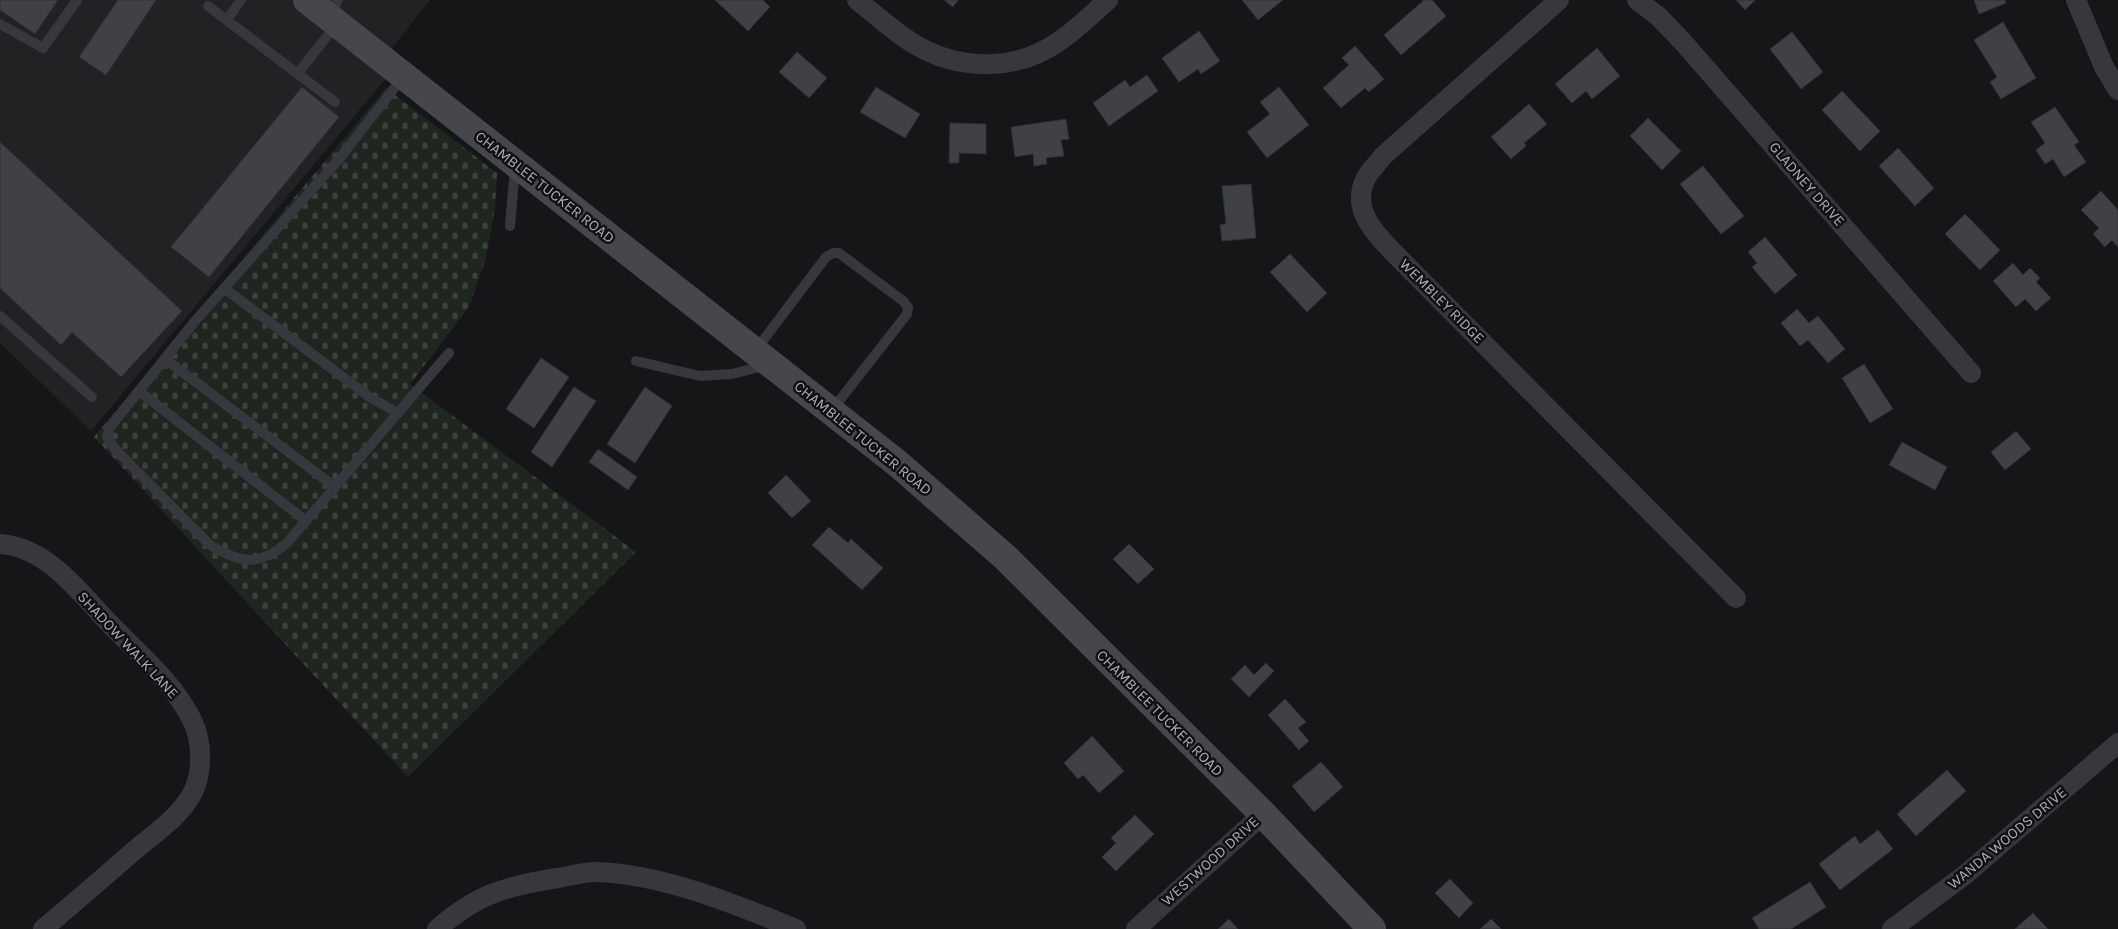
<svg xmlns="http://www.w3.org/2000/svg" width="2118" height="929" font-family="Karla,sans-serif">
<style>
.built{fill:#222225}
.cemetery{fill:url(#cemetery-stones)}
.building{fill:#404145;stroke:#303034}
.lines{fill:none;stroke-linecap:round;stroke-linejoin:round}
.service{stroke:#37383d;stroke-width:10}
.minor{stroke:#37383d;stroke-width:20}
.secondary{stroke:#45474d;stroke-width:28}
.labels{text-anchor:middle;stroke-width:5;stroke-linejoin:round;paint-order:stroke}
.street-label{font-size:15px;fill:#a8adb8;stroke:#111113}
</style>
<defs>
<pattern id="cemetery-stones" width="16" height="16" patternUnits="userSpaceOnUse" patternTransform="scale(1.25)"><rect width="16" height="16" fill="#1e261f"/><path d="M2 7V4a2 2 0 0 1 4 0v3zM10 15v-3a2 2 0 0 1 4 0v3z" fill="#3c433d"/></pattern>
</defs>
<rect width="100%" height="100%" fill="#161618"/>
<!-- built -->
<polygon class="built" points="0,0 430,0 388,53 398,64 91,431 0,343"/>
<!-- cemetery -->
<polygon class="cemetery" points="386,88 497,173 495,208 486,258 469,307 410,384 636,552 408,777 94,437"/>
<!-- building -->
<g class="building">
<polygon points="0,0 58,0 35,34 0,10"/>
<polygon points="118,0 156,0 106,75 79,57"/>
<polygon points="715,0 763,0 770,7 748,31"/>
<polygon points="944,0 958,0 953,7"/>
<polygon points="1242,0 1283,0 1258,20"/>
<polygon points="1424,0 1432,0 1446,16 1401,55 1384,35"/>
<polygon points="1736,0 1755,0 1745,10"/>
<polygon points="1974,0 2005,0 2006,3 1979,14"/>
<polygon points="2003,22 2036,78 2001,99 1990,82 1997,77 1974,40"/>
<polygon points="1199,31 1220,61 1201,74 1198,69 1179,82 1162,58"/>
<polygon points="1792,32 1823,72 1801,89 1770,49"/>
<polygon points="1355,46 1384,79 1369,92 1365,88 1341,108 1323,88 1349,65 1342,58"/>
<polygon points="1597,48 1620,76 1592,99 1586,91 1572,103 1555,84"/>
<polygon points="797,52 827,78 809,98 779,72"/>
<polygon points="1147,75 1158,91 1109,126 1093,103 1125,80 1130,87"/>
<polygon points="302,87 339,117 209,277 171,247"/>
<polygon points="876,87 920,114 905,138 860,112"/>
<polygon points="1279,87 1309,125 1267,158 1247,132 1270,114 1260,102"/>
<polygon points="1842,91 1880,131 1860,151 1822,110"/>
<polygon points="1529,104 1547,124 1524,143 1526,146 1511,159 1491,137"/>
<polygon points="2055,107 2079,142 2074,145 2086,162 2064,177 2053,159 2045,164 2036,150 2045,143 2031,122"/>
<polygon points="1648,118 1681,151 1662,170 1630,136"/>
<polygon points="1066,119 1069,139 1061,140 1064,156 1046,158 1047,164 1034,166 1033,154 1015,157 1011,127"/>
<polygon points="950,123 986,124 986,154 959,153 959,163 949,163"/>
<polygon points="0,142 182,311 121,377 72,332 61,345 0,288"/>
<polygon points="1898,148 1934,188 1915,206 1879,166"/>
<polygon points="1703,166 1744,216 1721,234 1680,184"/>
<polygon points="1251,184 1256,238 1222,241 1220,225 1226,224 1222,186"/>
<polygon points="2101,191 2118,210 2118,247 2112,240 2105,247 2093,234 2099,228 2081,210"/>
<polygon points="1965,214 2000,250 1980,270 1945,234"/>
<polygon points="1765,237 1797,275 1775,294 1752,267 1757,263 1748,252"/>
<polygon points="1290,254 1327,293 1307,312 1270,272"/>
<polygon points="2013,263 2023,275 2030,268 2040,278 2036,282 2051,298 2036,311 2025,299 2016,307 1993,281"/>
<polygon points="1797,309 1809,323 1818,316 1845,349 1828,363 1808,340 1800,346 1781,323"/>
<polygon points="541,358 569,377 534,428 506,409"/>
<polygon points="1864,364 1893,409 1870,423 1842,378"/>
<polygon points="574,387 596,401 552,467 531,452"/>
<polygon points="645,387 672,406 635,463 607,444"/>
<polygon points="2016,431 2031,449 2005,470 1991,452"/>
<polygon points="1902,442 1947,467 1935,490 1889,465"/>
<polygon points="598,449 637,477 628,490 589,462"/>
<polygon points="786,475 811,501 792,518 768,493"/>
<polygon points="829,527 848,543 851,539 883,568 862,590 812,545"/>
<polygon points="1129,544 1154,569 1138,584 1113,559"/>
<polygon points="1266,663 1274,671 1249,697 1231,679 1245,665 1254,675"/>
<polygon points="1285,699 1306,722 1298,728 1309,741 1299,750 1268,715"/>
<polygon points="1092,736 1124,771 1099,793 1083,775 1078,779 1064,763"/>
<polygon points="1321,762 1343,787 1314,812 1292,786"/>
<polygon points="1947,770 1966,791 1916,836 1897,814"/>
<polygon points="1135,815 1154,834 1116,871 1102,857 1116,843 1111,838"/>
<polygon points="1878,830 1893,849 1840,890 1819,864 1855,836 1860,844"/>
<polygon points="1450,879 1473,903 1459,918 1435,893"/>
<polygon points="1810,882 1826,907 1791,929 1759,929 1752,918"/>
<polygon points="2033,913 2048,929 2015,929"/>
<polygon points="1229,919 1238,929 1218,929"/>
<polygon points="1491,919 1501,929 1480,929"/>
</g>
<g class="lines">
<!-- service -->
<g class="service">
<polyline points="208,6 335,102"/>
<polyline points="330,16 338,0"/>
<polyline points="227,20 241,0"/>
<polyline points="0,24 43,48 77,0"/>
<polyline points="298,73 336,25"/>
<path d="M 403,77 L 339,159 L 195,321 L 110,427 L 107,437 L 115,449 L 210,545 C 240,563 259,567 287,543 L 449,353"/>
<polyline points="510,226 515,167"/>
<polyline points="224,288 371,398 398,413"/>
<polyline points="0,316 92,397"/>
<polyline points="755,351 826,257 833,253 839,253 903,301 908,307 907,314 832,410"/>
<polyline points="165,359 335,487"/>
<polyline points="636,361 700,376 732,374 767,365"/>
<polyline points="139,391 306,521"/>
</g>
<!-- minor -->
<g class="minor">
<path d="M 857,0 C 875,14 892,30 911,42 C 956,71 1015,72 1058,42 C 1076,30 1092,14 1108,0"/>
<path d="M 1559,0 L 1383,156 C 1378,163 1370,170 1366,178 C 1351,207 1372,230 1391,250 L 1736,598"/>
<polyline points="1637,0 1658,16 1683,42 1971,373"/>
<polyline points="2076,0 2104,67 2118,90"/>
<path d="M 0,544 C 47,547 79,592 110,624 C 139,654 175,684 193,722 C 202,742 203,771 193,792 C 181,816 155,833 135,850 C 104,877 74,903 43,929"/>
<path d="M 437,929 C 478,894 505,886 558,878 C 570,876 583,872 595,872 C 660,873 737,905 796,929"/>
<polyline points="1136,929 1263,814"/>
<polyline points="1892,929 1966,874 2118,743"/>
</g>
<!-- secondary -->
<polyline class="secondary" points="307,0 897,463 1006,558 1263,814 1372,929"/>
</g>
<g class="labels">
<!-- street labels -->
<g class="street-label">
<text transform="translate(1807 184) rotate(49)" y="5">GLADNEY DRIVE</text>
<text transform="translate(545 187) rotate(38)" y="5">CHAMBLEE TUCKER ROAD</text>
<text transform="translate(1442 301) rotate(45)" y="5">WEMBLEY RIDGE</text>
<text transform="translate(863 438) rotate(39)" y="5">CHAMBLEE TUCKER ROAD</text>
<text transform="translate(128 645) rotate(47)" y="5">SHADOW WALK LANE</text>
<text transform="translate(1160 713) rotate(45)" y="5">CHAMBLEE TUCKER ROAD</text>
<text transform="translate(2007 838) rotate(-40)" y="5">WANDA WOODS DRIVE</text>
<text transform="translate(1210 861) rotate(-42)" y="5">WESTWOOD DRIVE</text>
</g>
</g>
</svg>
